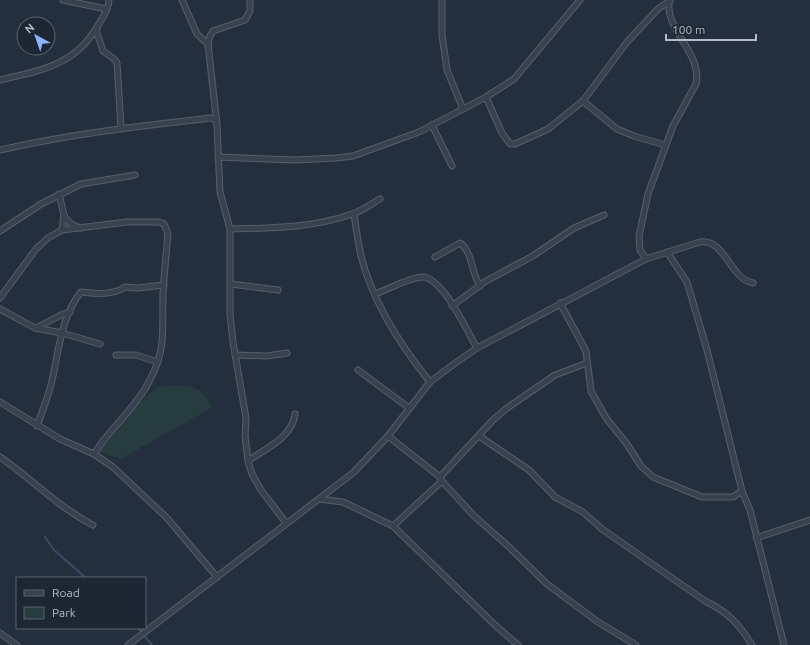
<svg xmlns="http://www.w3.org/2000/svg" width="810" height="645" font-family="Ubuntu,sans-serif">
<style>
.green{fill:#263c3f}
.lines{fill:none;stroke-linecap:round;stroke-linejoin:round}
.stream{stroke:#394c67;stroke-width:2}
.street-casing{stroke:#565f6c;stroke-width:7}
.street{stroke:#38414e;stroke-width:5}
</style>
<rect width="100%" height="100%" fill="#242f3e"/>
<!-- green -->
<path class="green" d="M 188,386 L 201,391 L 213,407 L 121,459 L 99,452 C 109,439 143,395 157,388 C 165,385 179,386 188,386 Z"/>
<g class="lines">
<!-- stream -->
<g class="stream">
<polyline points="45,537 54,550 86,578"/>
<polyline points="138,628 152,645"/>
</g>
<!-- street casing -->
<g class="street-casing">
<g id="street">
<polyline points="63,0 106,9"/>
<polyline points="182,0 197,34 208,44"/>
<polyline points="250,0 250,11 245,20 213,31 210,36 208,44 217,125 220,192 230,229 230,314 233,342 246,418 245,436 248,461 252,474 261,490 286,523"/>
<polyline points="442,0 442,35 447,70 463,109"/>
<polyline points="96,30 103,51 114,59 117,63 121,128"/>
<path d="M 0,80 C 43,70 77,65 100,22 C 104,16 109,8 109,0"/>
<polyline points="486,97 502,133 510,144 515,144 548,129 583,101 627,42 659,8 670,1"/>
<polyline points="583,101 617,129 634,136 665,145"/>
<polyline points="432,125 452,166"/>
<path d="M 0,150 C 70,134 140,126 211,118 L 216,120"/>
<polyline points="218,157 295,160 336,158 353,156 419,132 486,97 514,79 580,0"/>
<polyline points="59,194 64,215 62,230"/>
<path d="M 354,214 C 356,228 358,242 361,256 C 373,303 400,345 430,382"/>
<polyline points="64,216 71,224 80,228"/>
<path d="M 230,229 C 271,228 313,228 352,214 C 362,211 371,204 380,199"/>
<polyline points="0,231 41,204 81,184 135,175"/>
<polyline points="667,252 687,282 707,350 742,491 750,510 784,645"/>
<path d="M 435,257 L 460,243 C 473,252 471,273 480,286"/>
<path d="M 646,259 L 640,250 L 639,236 L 648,194 L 673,126 L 696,84 C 703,54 666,32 669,2"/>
<polyline points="231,284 278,290"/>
<path d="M 375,294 C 389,289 408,278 422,277 C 443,277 467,331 477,348"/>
<path d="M 0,298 L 36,249 L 48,238 L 62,230 L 127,222 L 159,222 L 164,224 L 168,234 C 166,255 164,275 163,295 C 162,334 167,351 146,387 C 131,413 109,429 94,454"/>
<polyline points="560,303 586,351 591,391 606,418 627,444 641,466 653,477 702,497 733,497 742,491"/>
<polyline points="452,306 486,281 533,256 574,228 604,215"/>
<polyline points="0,309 35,328 62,333 100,344"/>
<polyline points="36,328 63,314 70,312"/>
<polyline points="116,355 136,355 158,362"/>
<polyline points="235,355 267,356 287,353"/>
<polyline points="358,370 409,408"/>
<polyline points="0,402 60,439 94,454 113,467 167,518 217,577"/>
<path d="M 37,426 C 43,409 50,393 53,376 C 59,348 62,315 81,292 C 95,294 114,295 125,287 L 138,288 L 164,285"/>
<polyline points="388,436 440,477 442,481 393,526"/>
<path d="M 479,436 L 529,470 L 555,497 L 583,512 L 602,529 L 705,601 C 728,612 739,624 752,645"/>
<path d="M 0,457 C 32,479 58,507 93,525"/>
<path d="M 248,461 C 266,448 292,438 295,414"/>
<polyline points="440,477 493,420 507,408 555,375 587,363"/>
<polyline points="442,481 474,516 508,546 547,584 598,622 636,645"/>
<polyline points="319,499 343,502 393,526 496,626 518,645"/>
<polyline points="756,538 810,520"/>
<polyline points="0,633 17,645"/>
<path d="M 128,645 L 354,472 L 388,436 L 430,382 L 454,364 L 477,348 L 646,259 L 700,242 C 725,238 730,279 753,283"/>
</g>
</g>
<!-- street -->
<use href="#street" class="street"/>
</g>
<!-- legend -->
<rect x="16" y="577" width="130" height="52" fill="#1d2633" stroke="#59626f"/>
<rect x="24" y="590" width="20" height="6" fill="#38414e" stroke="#59626f"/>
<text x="52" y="597" font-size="12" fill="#b4bcc9">Road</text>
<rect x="24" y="607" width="20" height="12" fill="#263c3f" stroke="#59626f"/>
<text x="52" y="617" font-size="12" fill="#b4bcc9">Park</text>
<!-- north arrow -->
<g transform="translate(36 36) rotate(320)"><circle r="19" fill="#1d2633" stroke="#59626f"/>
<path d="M0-3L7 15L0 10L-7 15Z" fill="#8ab4f8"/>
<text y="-6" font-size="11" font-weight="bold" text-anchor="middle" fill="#b4bcc9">N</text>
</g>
<!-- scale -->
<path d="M666 34v6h90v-6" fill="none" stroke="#b4bcc9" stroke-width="2"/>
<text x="672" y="34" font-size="12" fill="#b4bcc9" stroke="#1d2633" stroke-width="3" paint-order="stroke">100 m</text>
</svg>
